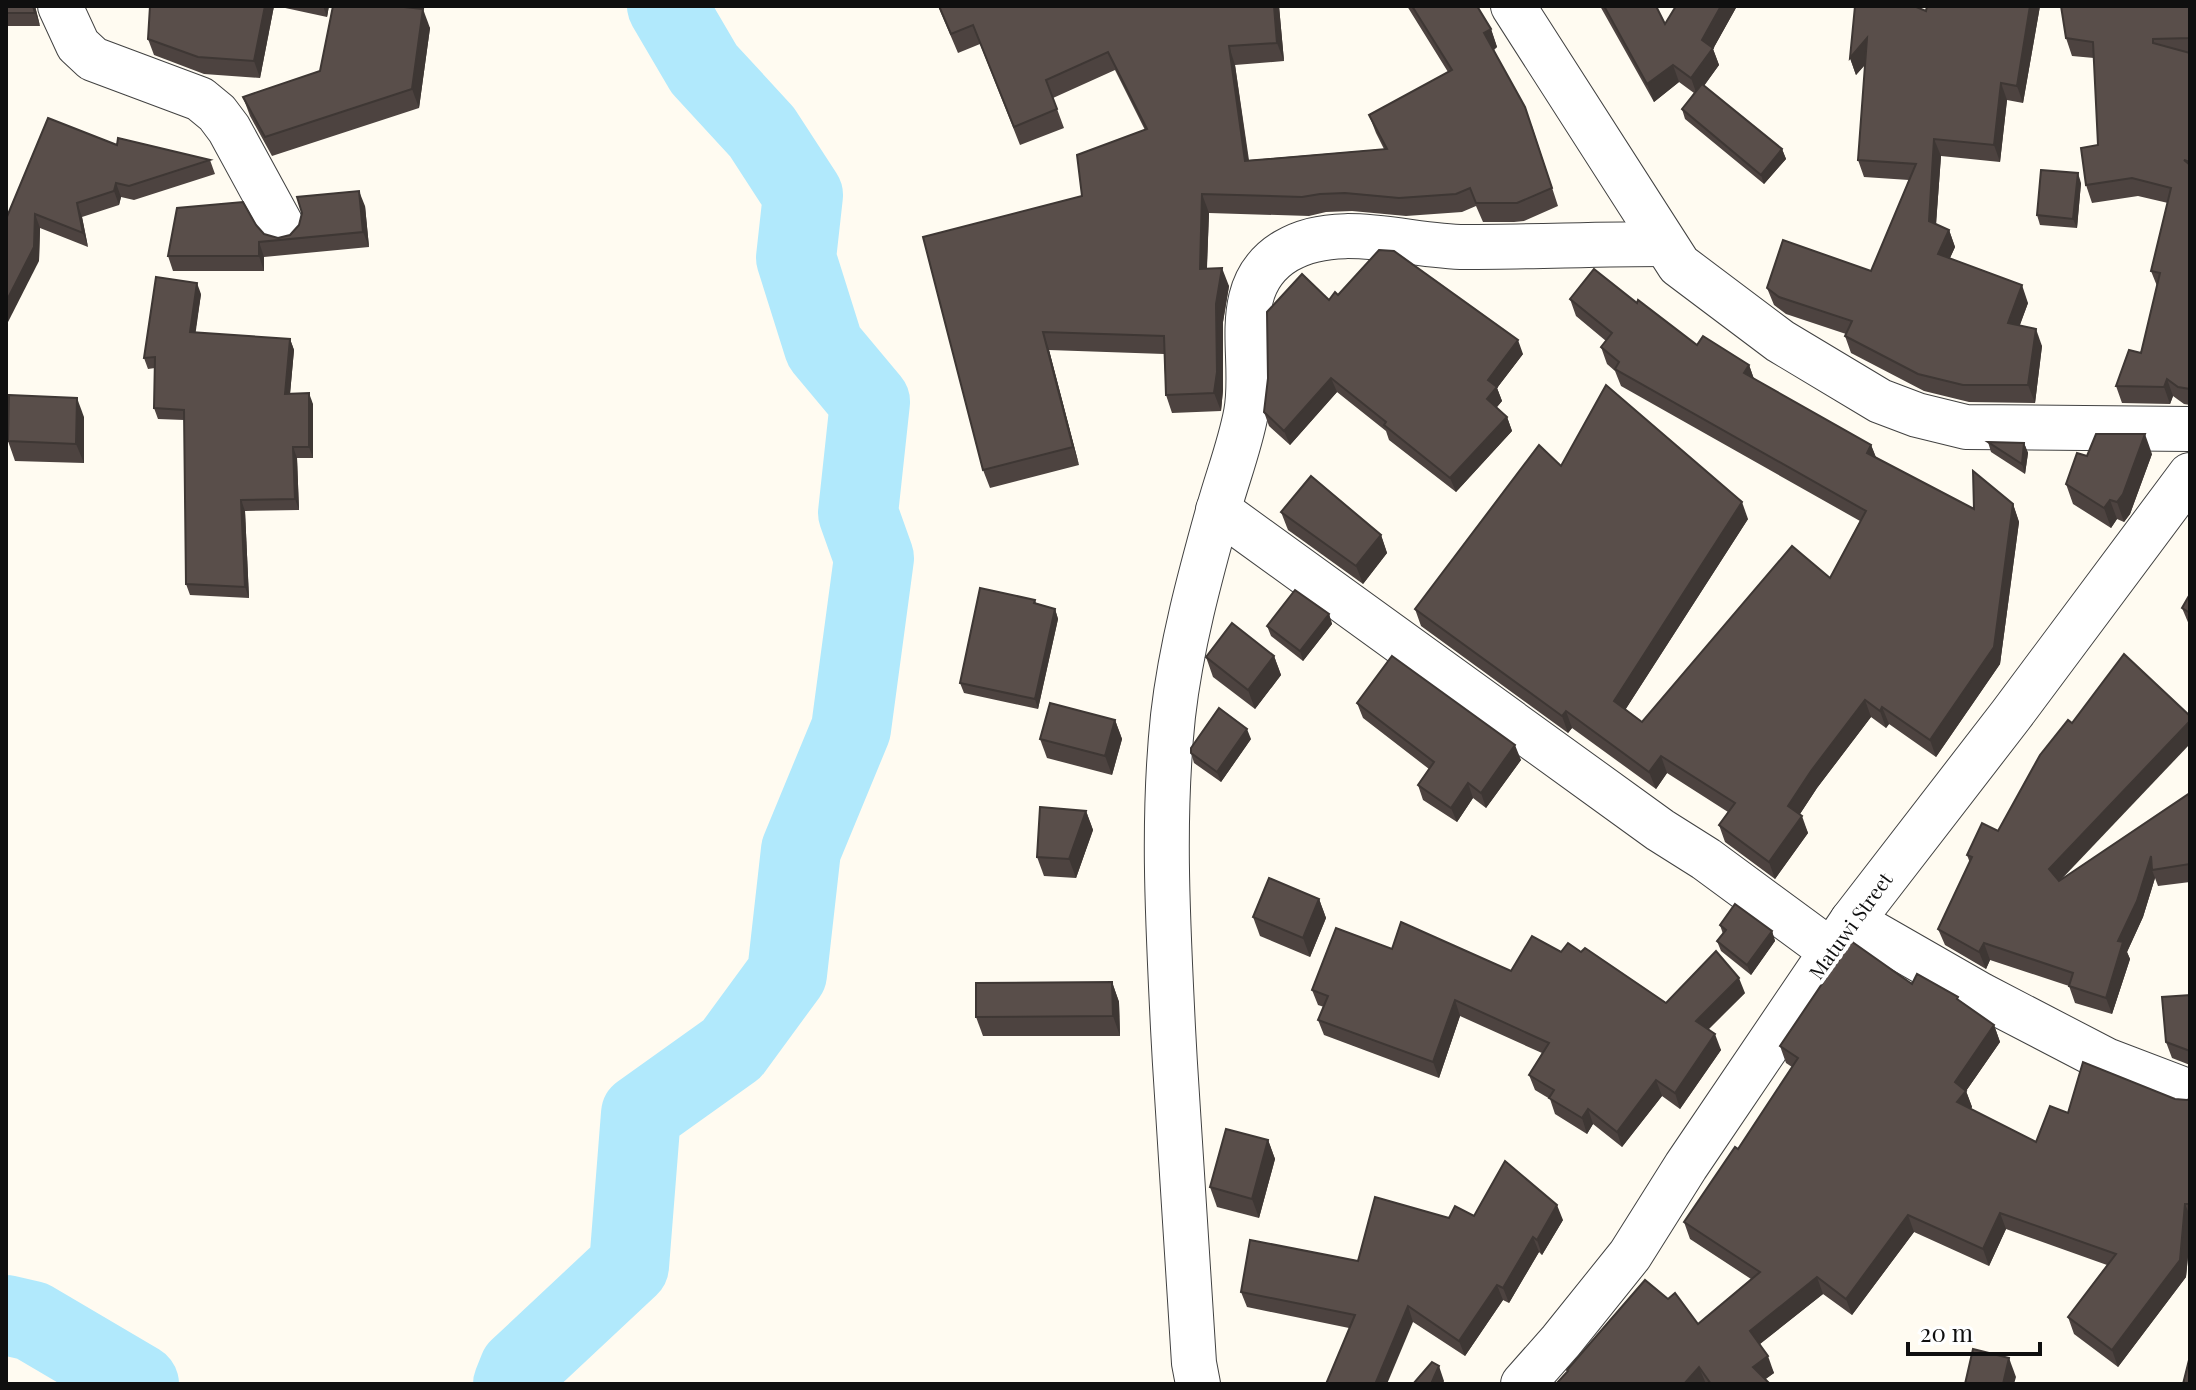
<svg xmlns="http://www.w3.org/2000/svg" width="2196" height="1390" font-family="'Playfair Display',serif">
<style>
.lines{fill:none;stroke-linecap:round;stroke-linejoin:round}
.river{stroke:#b1e9fc;stroke-width:80}
.street-casing{stroke:#424242;stroke-width:46}
.street{stroke:#fff;stroke-width:44}
.wall{fill:#4d4340}
.shaded-wall{fill:#3e3734}
.building{fill:#594e4a;stroke:#3e3734;stroke-width:2}
.labels{text-anchor:middle;stroke-width:8;stroke-linejoin:round;paint-order:stroke}
.street-label{font-size:20px;fill:#0f0f0f;stroke:#fff}
</style>
<rect width="100%" height="100%" fill="#fffbf1"/>
<g class="lines">
<!-- river -->
<g class="river">
<polyline points="6,1315 32,1321 139,1384"/>
<polyline points="513,1384 519,1369 629,1266 641,1114 732,1049 787,974 801,850 851,729 874,558 858,513 870,402 824,347 796,258 803,195 762,132 704,69 667,6"/>
</g>
<!-- street casing -->
<g class="street-casing">
<g id="street">
<polyline points="60,6 78,45 93,59 200,99 217,113 229,129 283,228"/>
<polyline points="1513,6 1679,265 1780,341 1880,401 1917,415 1966,427 2190,429"/>
<polyline points="1218,510 1660,830 1706,859 1831,951"/>
<polyline points="1852,921 1981,995 2106,1060 2190,1092"/>
<path d="M 1198,1384 L 1194,1363 C 1187,1252 1179,1140 1173,1028 C 1168,924 1162,820 1173,716 C 1181,646 1200,576 1219,508 C 1228,476 1240,445 1246,413 C 1257,358 1226,287 1286,251 C 1338,220 1409,247 1465,247 C 1531,247 1598,244 1664,244"/>
<polyline points="1523,1384 1561,1341 1630,1255 1686,1166 1852,921 2011,715 2190,475"/>
</g>
</g>
<!-- street -->
<use href="#street" class="street"/>
</g>
<!-- wall -->
<g class="wall">
<polygon points="6,6 35,6 40,26 6,26"/>
<polygon points="274,6 260,78 204,74 154,55 148,39"/>
<polygon points="276,6 329,6 327,17"/>
<polygon points="409,6 430,28 419,108 272,156 250,116 243,97 320,71"/>
<polygon points="938,6 1279,6 1284,61 1235,65 1249,160 1384,149 1376,133 1369,115 1448,72 1407,6 1477,6 1491,29 1497,47 1494,50 1532,126 1558,206 1524,221 1514,222 1483,222 1476,206 1462,212 1406,216 1352,211 1326,212 1309,216 1209,213 1207,268 1229,286 1223,322 1223,390 1221,411 1172,413 1166,395 1164,354 1049,350 1079,465 990,488 983,470 1082,196 1145,130 1115,70 1053,98 1064,128 1020,145 980,44 958,53"/>
<polygon points="1600,6 1656,6 1665,24 1676,6 1737,6 1713,49 1719,65 1704,86 1782,149 1786,159 1764,184 1685,119 1682,109 1694,93 1679,82 1654,102"/>
<polygon points="1927,6 2040,6 2023,103 2007,100 2000,162 1941,156 1936,224 1949,230 1955,247 1950,258 2028,303 2020,325 2042,346 2035,403 1969,402 1924,391 1851,353 1845,336 1846,334 1786,314 1774,305 1767,288 1871,271 1909,180 1864,177 1858,160 1865,65 1856,75 1850,58 1926,11"/>
<polygon points="2190,6 2190,405 2184,404 2173,396 2170,404 2122,403 2116,386 2141,353 2157,286 2151,271 2168,203 2138,196 2092,203 2086,185 2098,145 2094,58 2072,56 2066,38"/>
<polygon points="117,145 210,160 215,174 134,200 121,197 119,205 82,217 88,247 40,228 39,261 6,219"/>
<polygon points="2081,183 2077,228 2040,225 2037,215"/>
<polygon points="365,206 369,247 264,257 264,271 173,271 168,256 264,234 278,238 290,235"/>
<polygon points="201,294 195,333 290,339 294,350 290,394 313,404 313,458 297,458 299,510 245,511 249,598 190,595 186,584 184,420 158,419 154,408 155,368 148,369 144,358"/>
<polygon points="1338,295 1523,354 1497,388 1502,401 1496,408 1507,417 1512,431 1456,492 1389,440 1386,431 1337,392 1290,445 1269,426 1264,412 1329,300"/>
<polygon points="1570,299 1637,303 1697,345 1749,365 1754,379 1871,445 1876,458 1974,509 2013,504 2019,522 2000,664 1936,757 1889,724 1886,728 1871,717 1817,788 1800,814 1808,833 1775,879 1725,842 1719,825 1728,812 1667,773 1656,789 1572,728 1568,733 1421,626 1415,609 1561,466 1748,519 1625,710 1642,722 1830,578 1860,521 1621,386 1615,371 1607,364 1601,347 1606,341 1576,316"/>
<polygon points="84,417 84,463 15,461 8,441"/>
<polygon points="1988,442 2024,443 2028,453 2025,474 1991,452"/>
<polygon points="2152,454 2130,514 2124,522 2117,519 2111,528 2073,504 2066,484 2087,456"/>
<polygon points="1281,512 1381,535 1387,553 1363,584 1288,530"/>
<polygon points="2190,594 2190,627 2182,608"/>
<polygon points="1035,600 1036,603 1055,609 1058,619 1038,709 964,693 960,683"/>
<polygon points="1329,614 1332,624 1303,661 1271,636 1267,626"/>
<polygon points="1274,656 1281,675 1255,709 1213,677 1206,657"/>
<polygon points="1357,703 1521,760 1486,808 1473,798 1457,822 1423,800 1418,785 1429,769 1363,718"/>
<polygon points="1115,720 1122,739 1112,775 1047,758 1040,739"/>
<polygon points="1251,739 1221,782 1194,763 1191,753"/>
<polygon points="2190,793 2190,882 2158,886 2155,878 2143,917 2127,952 2130,959 2112,1014 2075,1003 2069,986 1990,960 1986,969 1945,945 1938,929 1970,863 1967,855 2060,880"/>
<polygon points="1086,811 1093,830 1076,878 1044,876 1037,857"/>
<polygon points="1319,899 1326,918 1310,957 1260,936 1253,917"/>
<polygon points="1720,925 1772,931 1775,941 1751,975 1721,951 1717,941 1723,934"/>
<polygon points="1392,949 1511,971 1561,952 1581,952 1666,1003 1745,993 1708,1030 1721,1050 1680,1109 1662,1096 1622,1147 1593,1124 1587,1134 1555,1114 1550,1099 1535,1090 1529,1075 1542,1053 1460,1016 1439,1078 1324,1035 1318,1020 1324,1007 1318,1005 1312,990"/>
<polygon points="1112,982 1119,1002 1120,1036 983,1036 976,1017"/>
<polygon points="1912,984 1959,1000 1994,1025 2000,1042 1966,1091 1972,1107 1971,1109 2036,1142 2068,1113 2175,1099 2187,1100 2190,1099 2190,1236 2186,1277 2118,1367 2074,1334 2068,1317 2107,1265 2006,1229 1989,1266 1914,1232 1852,1315 1823,1294 1760,1344 1774,1373 1765,1379 1770,1384 1556,1384 1567,1372 1567,1370 1698,1324 1751,1279 1690,1239 1684,1222 1738,1149 1792,1067 1786,1063 1780,1046"/>
<polygon points="2190,995 2190,1065 2172,1058 2166,1042"/>
<polygon points="1268,1140 1275,1159 1259,1218 1217,1207 1210,1187"/>
<polygon points="1474,1216 1563,1220 1542,1255 1539,1252 1509,1303 1503,1300 1465,1356 1413,1322 1349,1328 1247,1307 1241,1292 1358,1261 1449,1218"/>
</g>
<!-- shaded-wall -->
<g class="shaded-wall">
<polygon points="33,6 35,6 40,26 35,13"/>
<polygon points="265,6 274,6 260,78 254,61"/>
<polygon points="323,6 329,6 327,17"/>
<polygon points="1274,6 1279,6 1284,61 1277,43"/>
<polygon points="1721,6 1737,6 1713,49 1719,65 1697,95 1691,78 1702,40"/>
<polygon points="2030,6 2040,6 2023,103 2017,86"/>
<polygon points="423,9 430,28 419,108 412,89"/>
<polygon points="1491,29 1497,47 1491,51 1484,33"/>
<polygon points="1867,38 1873,55 1856,75 1850,58"/>
<polygon points="1229,46 1235,65 1251,179 1245,161"/>
<polygon points="1673,65 1679,82 1654,102 1647,84"/>
<polygon points="2001,83 2007,100 2000,162 1994,145"/>
<polygon points="1934,139 1941,156 1935,238 1929,221"/>
<polygon points="1782,149 1786,159 1764,184 1761,175"/>
<polygon points="2078,173 2081,183 2077,228 2073,219"/>
<polygon points="116,183 121,197 119,205 114,191"/>
<polygon points="359,191 365,206 369,247 363,232"/>
<polygon points="1202,194 1209,213 1206,287 1200,269"/>
<polygon points="77,203 82,217 88,247 83,233"/>
<polygon points="35,214 40,228 39,261 6,326 6,302"/>
<polygon points="1949,230 1955,247 1944,271 1938,254"/>
<polygon points="259,242 264,257 264,271 259,256"/>
<polygon points="1222,268 1229,286 1223,322 1223,390 1221,411 1214,393 1216,304"/>
<polygon points="197,283 201,294 194,344 190,332"/>
<polygon points="2022,285 2028,303 2014,340 2008,323"/>
<polygon points="2036,329 2042,346 2035,403 2028,385"/>
<polygon points="1043,332 1049,350 1079,465 1073,447"/>
<polygon points="290,339 294,350 289,405 285,394"/>
<polygon points="1518,340 1523,354 1497,388 1502,401 1492,413 1487,399 1488,380"/>
<polygon points="1749,365 1755,382 1744,373"/>
<polygon points="1331,378 1337,392 1290,445 1284,431"/>
<polygon points="2167,379 2173,396 2170,404 2164,387"/>
<polygon points="309,393 313,404 313,458 309,447"/>
<polygon points="77,398 84,417 84,463 76,444"/>
<polygon points="1507,417 1512,431 1456,492 1450,478"/>
<polygon points="2145,434 2152,454 2130,514 2124,522 2117,502"/>
<polygon points="2024,443 2028,453 2025,474 2022,464"/>
<polygon points="1871,445 1878,462 1867,453"/>
<polygon points="293,447 297,458 299,510 295,499"/>
<polygon points="241,500 245,511 249,598 245,587"/>
<polygon points="2110,500 2117,519 2111,528 2104,508"/>
<polygon points="1742,502 1748,519 1620,718 1614,701"/>
<polygon points="2013,504 2019,522 2000,664 1936,757 1930,740"/>
<polygon points="1381,535 1387,553 1363,584 1356,566"/>
<polygon points="1055,609 1058,619 1038,709 1035,699"/>
<polygon points="1329,614 1332,624 1303,661 1300,651"/>
<polygon points="1274,656 1281,675 1255,709 1248,690"/>
<polygon points="1865,700 1871,717 1817,788 1794,823 1788,806 1811,771"/>
<polygon points="1882,707 1889,724 1886,728 1880,711"/>
<polygon points="1566,711 1572,728 1568,733 1562,716"/>
<polygon points="1115,720 1122,739 1112,775 1105,756"/>
<polygon points="2190,721 2190,744 2055,886 2049,869"/>
<polygon points="1247,729 1251,739 1221,782 1217,772"/>
<polygon points="1515,745 1521,760 1486,808 1481,793"/>
<polygon points="1661,756 1667,773 1656,789 1649,772"/>
<polygon points="1468,783 1473,798 1457,822 1451,808"/>
<polygon points="1086,811 1093,830 1076,878 1069,859"/>
<polygon points="1802,816 1808,833 1775,879 1769,862"/>
<polygon points="2151,856 2152,870 2155,878 2143,917 2127,952 2130,959 2112,1014 2106,998 2118,941"/>
<polygon points="1319,899 1326,918 1310,957 1303,938"/>
<polygon points="1772,931 1775,941 1751,975 1747,965"/>
<polygon points="1984,943 1990,960 1986,969 1979,952"/>
<polygon points="1739,978 1745,993 1701,1036 1696,1021"/>
<polygon points="1112,982 1119,1002 1120,1036 1113,1016"/>
<polygon points="1455,1000 1460,1016 1439,1078 1433,1062"/>
<polygon points="1994,1025 2000,1042 1966,1091 1972,1107 1963,1119 1957,1102 1955,1082"/>
<polygon points="1715,1034 1721,1050 1680,1109 1675,1093"/>
<polygon points="1656,1080 1662,1096 1622,1147 1617,1132"/>
<polygon points="1588,1109 1593,1124 1587,1134 1582,1118"/>
<polygon points="1268,1140 1275,1159 1259,1218 1252,1199"/>
<polygon points="2185,1204 2190,1216 2190,1236 2186,1277 2118,1367 2112,1350"/>
<polygon points="1557,1205 1563,1220 1542,1255 1537,1240"/>
<polygon points="2000,1213 2006,1229 1989,1266 1983,1249"/>
<polygon points="1908,1215 1914,1232 1852,1315 1846,1299"/>
<polygon points="1533,1237 1539,1252 1509,1303 1503,1288"/>
<polygon points="1817,1277 1823,1294 1756,1347 1750,1331"/>
<polygon points="1497,1285 1503,1300 1465,1356 1459,1341"/>
<polygon points="1408,1306 1413,1322 1387,1384 1377,1384 1376,1382"/>
<polygon points="1768,1356 1774,1373 1759,1384 1753,1367"/>
<polygon points="2009,1358 2016,1377 2014,1384 2003,1384"/>
<polygon points="1439,1366 1444,1381 1443,1384 1431,1384"/>
<polygon points="1699,1367 1706,1384 1684,1384"/>
</g>
<!-- building -->
<g class="building">
<polygon points="6,6 33,6 35,13 6,13"/>
<polygon points="150,6 265,6 254,61 198,57 148,39"/>
<polygon points="333,6 405,6 405,7 423,9 412,89 265,137 243,97 320,71"/>
<polygon points="939,6 1274,6 1277,43 1229,46 1245,161 1387,149 1369,115 1452,70 1412,6 1477,6 1491,29 1484,33 1525,107 1552,188 1517,203 1476,203 1470,188 1456,194 1399,198 1345,193 1320,194 1302,197 1202,194 1200,269 1222,268 1216,304 1217,372 1214,393 1166,395 1164,336 1043,332 1073,447 983,470 923,237 1082,196 1077,155 1147,129 1108,52 1046,80 1057,109 1014,127 973,25 951,34"/>
<polygon points="1604,6 1656,6 1665,24 1676,6 1721,6 1702,40 1713,48 1691,78 1673,65 1647,84"/>
<polygon points="1855,6 1914,6 1926,11 1927,6 2030,6 2017,86 2001,83 1994,145 1934,139 1929,221 1949,230 1938,254 2022,285 2008,323 2036,329 2028,385 1963,385 1918,374 1845,336 1852,321 1779,297 1767,288 1783,240 1871,271 1916,164 1858,160 1867,38 1850,58"/>
<polygon points="2061,6 2190,6 2190,38 2153,39 2153,43 2190,53 2190,162 2184,160 2190,165 2190,389 2178,387 2167,379 2164,387 2116,386 2129,350 2141,353 2160,273 2151,271 2171,188 2132,178 2086,185 2081,148 2098,145 2093,42 2066,38"/>
<polygon points="1702,84 1782,149 1761,175 1682,109"/>
<polygon points="48,118 117,145 118,138 210,160 129,186 116,183 114,191 77,203 83,233 35,214 34,247 6,302 6,219"/>
<polygon points="2041,170 2078,173 2073,219 2037,215"/>
<polygon points="359,191 363,232 259,242 259,256 168,256 177,208 243,202 256,225 264,234 278,238 290,235 299,225 302,213 297,197"/>
<polygon points="1379,250 1394,251 1518,340 1488,380 1497,387 1487,399 1507,417 1450,478 1384,425 1386,422 1331,378 1284,431 1264,412 1268,378 1267,312 1302,274 1329,300 1335,292 1338,295"/>
<polygon points="1594,269 1637,303 1638,300 1697,345 1703,336 1749,365 1744,373 1871,445 1867,453 1974,509 1973,471 2013,504 1994,647 1930,740 1882,707 1880,711 1865,700 1811,771 1788,806 1802,816 1769,862 1719,825 1735,803 1661,756 1649,772 1566,711 1562,716 1415,609 1539,445 1561,466 1606,385 1742,502 1614,701 1642,722 1792,546 1830,578 1866,511 1615,369 1619,362 1601,347 1612,333 1570,299"/>
<polygon points="156,277 197,283 190,332 290,339 285,394 309,393 309,447 293,447 295,499 241,500 245,587 186,584 184,410 154,408 155,357 144,358"/>
<polygon points="9,395 77,398 76,444 8,441"/>
<polygon points="2096,434 2145,434 2123,494 2117,502 2110,500 2104,508 2066,484 2077,453 2087,456"/>
<polygon points="1988,442 2024,443 2022,464"/>
<polygon points="1311,476 1381,535 1356,566 1281,512"/>
<polygon points="980,588 1035,600 1034,603 1055,609 1035,699 960,683"/>
<polygon points="1295,590 1329,614 1300,651 1267,626"/>
<polygon points="2190,594 2190,613 2182,608"/>
<polygon points="1232,623 1274,656 1248,690 1206,657"/>
<polygon points="2124,654 2190,716 2190,721 2049,869 2059,881 2190,793 2190,864 2152,870 2151,856 2137,901 2118,941 2123,942 2106,998 2069,986 2073,973 1984,943 1979,952 1938,929 1972,857 1967,855 1982,823 1998,831 2040,755 2068,720 2072,723"/>
<polygon points="1392,656 1515,745 1481,793 1468,783 1451,808 1418,785 1434,762 1357,703"/>
<polygon points="1050,703 1115,720 1105,756 1040,739"/>
<polygon points="1219,708 1247,729 1217,772 1191,753 1191,748"/>
<polygon points="1040,807 1086,811 1069,859 1037,857"/>
<polygon points="1269,878 1319,899 1303,938 1253,917"/>
<polygon points="1735,904 1772,931 1747,965 1717,941 1726,930 1720,925"/>
<polygon points="1401,922 1511,971 1532,936 1561,952 1568,943 1581,952 1585,948 1666,1003 1716,951 1739,978 1696,1021 1715,1034 1675,1093 1656,1080 1617,1132 1588,1109 1582,1118 1549,1098 1554,1090 1529,1075 1549,1043 1455,1000 1433,1062 1318,1020 1328,996 1312,990 1336,928 1392,949"/>
<polygon points="1851,941 1912,984 1917,974 1958,997 1957,999 1994,1025 1955,1082 1966,1091 1957,1102 2036,1142 2050,1106 2068,1113 2083,1062 2175,1099 2187,1100 2190,1099 2190,1204 2185,1204 2180,1260 2112,1350 2068,1317 2116,1254 2000,1213 1983,1249 1908,1215 1846,1299 1817,1277 1750,1331 1768,1356 1753,1367 1770,1384 1711,1384 1699,1367 1684,1384 1556,1384 1568,1371 1567,1370 1645,1280 1668,1299 1675,1293 1698,1324 1760,1272 1684,1222 1735,1147 1738,1149 1798,1058 1780,1046"/>
<polygon points="1112,982 1113,1016 976,1017 976,983"/>
<polygon points="2190,995 2190,1051 2166,1042 2162,997"/>
<polygon points="1226,1129 1268,1140 1252,1199 1210,1187"/>
<polygon points="1505,1161 1557,1205 1537,1240 1533,1237 1503,1288 1497,1285 1459,1341 1408,1306 1376,1382 1380,1384 1326,1384 1355,1315 1241,1292 1250,1240 1358,1261 1375,1197 1449,1218 1455,1206 1474,1216"/>
<polygon points="1973,1349 2009,1358 2003,1384 1965,1384"/>
<polygon points="2190,1356 2190,1384 2183,1384"/>
<polygon points="1432,1362 1439,1366 1431,1384 1413,1384"/>
</g>
<g class="labels">
<!-- street labels -->
<g class="street-label">
<text transform="translate(1851 926) rotate(-54)" y="7">Matuwi Street</text>
</g>
</g>
<!-- border -->
<rect width="2196" height="1390" fill="none" stroke="#0f0f0f" stroke-width="16"/>
<!-- scale -->
<path d="M1908 1342v12h132v-12" fill="none" stroke="#0f0f0f" stroke-width="4"/>
<text x="1920" y="1342" font-size="24" fill="#0f0f0f" stroke="#ffffff" stroke-width="6" paint-order="stroke">20 m</text>
</svg>
